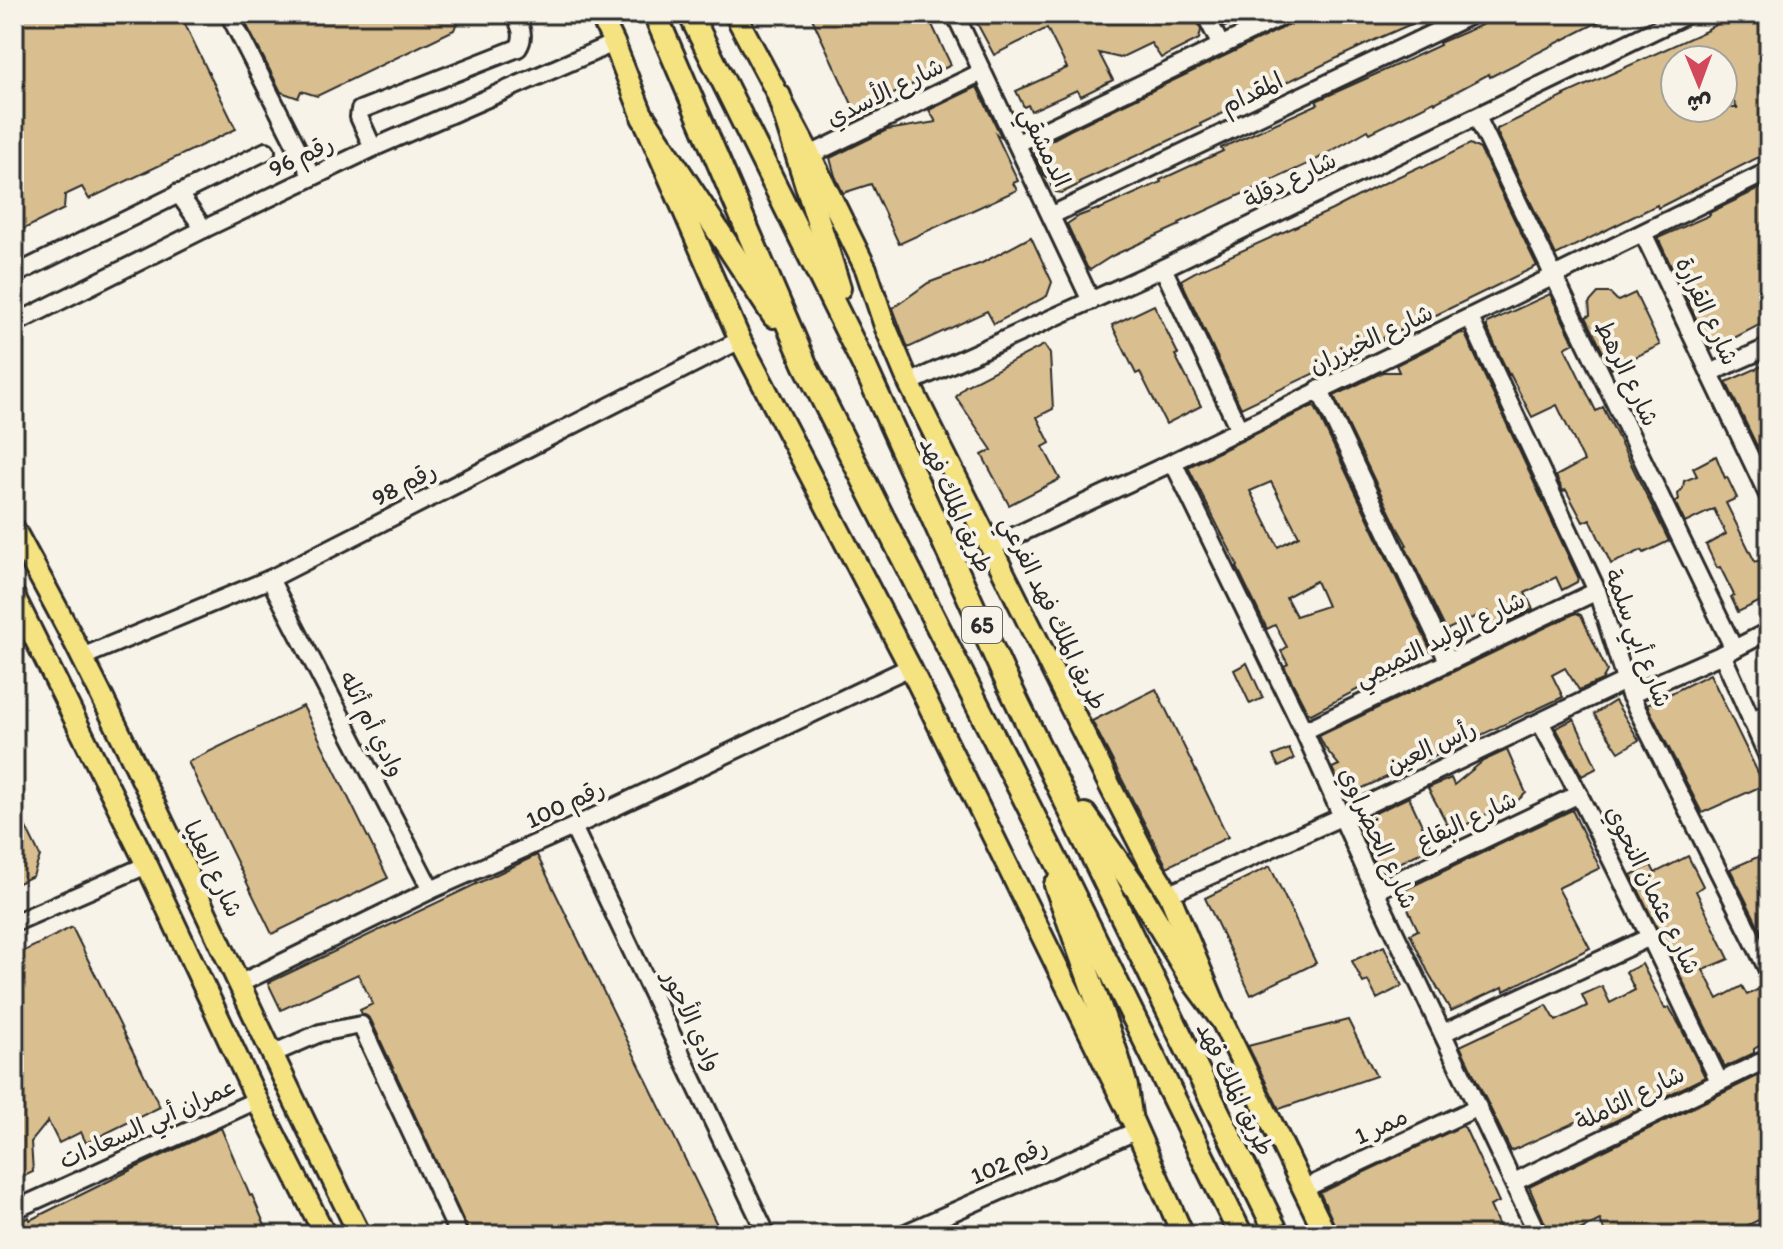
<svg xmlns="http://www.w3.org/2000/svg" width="1783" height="1249" font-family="Itim,'Playpen Sans Arabic',sans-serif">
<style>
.building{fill:#d9bf8f;stroke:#2b2b2b;stroke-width:2;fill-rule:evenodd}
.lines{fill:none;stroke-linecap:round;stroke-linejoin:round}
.minor-casing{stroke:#2b2b2b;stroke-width:22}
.major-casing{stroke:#2b2b2b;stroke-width:26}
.highway-casing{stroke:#2b2b2b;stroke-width:28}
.minor{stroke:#f7f3e8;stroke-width:16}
.major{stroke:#f5e382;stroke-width:20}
.highway{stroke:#f5e382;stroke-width:22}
.labels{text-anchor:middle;stroke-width:8;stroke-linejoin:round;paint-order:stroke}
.shield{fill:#f7f3e8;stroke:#686764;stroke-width:2}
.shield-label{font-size:22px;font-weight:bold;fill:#2b2b2b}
.street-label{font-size:24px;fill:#2b2b2b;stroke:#f7f3e8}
</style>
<rect width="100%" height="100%" fill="#f7f3e8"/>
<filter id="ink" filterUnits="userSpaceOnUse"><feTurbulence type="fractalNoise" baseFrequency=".0125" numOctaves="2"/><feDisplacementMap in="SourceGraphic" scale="16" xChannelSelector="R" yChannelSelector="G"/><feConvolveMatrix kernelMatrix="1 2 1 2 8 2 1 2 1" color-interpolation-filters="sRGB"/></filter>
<g filter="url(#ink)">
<!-- building -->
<g class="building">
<polygon points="14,14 180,14 236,129 89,199 82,187 65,195 64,209 14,234"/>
<polygon points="241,14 460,14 454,30 317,96 301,91 298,98 281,92"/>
<polygon points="810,14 927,14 951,65 856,113"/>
<polygon points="972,14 1194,14 1201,30 1199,39 1161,58 1151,43 1120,58 1099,53 1113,80 1081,96 1077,90 1031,111 1028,105 1024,107 1016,91 1067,68 1047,28 994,55"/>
<polygon points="1217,14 1252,14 1225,27"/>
<polygon points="1312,14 1434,14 1379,38 1200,124 1201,126 1079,182 1080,184 1062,193 1056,192 1051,186 1050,181 1044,175 1034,154 1037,148 1070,130"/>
<polygon points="1498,14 1614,14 1490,77 1489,74 1435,103 1434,101 1370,133 1368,130 1312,162 1179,223 1180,225 1112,256 1090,270 1087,267 1067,224 1079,216 1098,209 1098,210 1161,182 1160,180 1223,151 1221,148 1318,104 1316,101 1412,58 1440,45 1439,43 1500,17"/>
<path d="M 1738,14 L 1759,14 L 1769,35 L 1769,152 L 1658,208 L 1657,205 L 1556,255 L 1497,132 L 1497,129 L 1565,96 L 1564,95 L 1708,30 L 1707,29 ZM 1675,60 L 1723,60 L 1723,82 L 1737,108 L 1675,108 Z"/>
<polygon points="977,87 1002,138 996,134 1018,181 1013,183 1017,190 899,244 871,184 843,193 835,176 830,158 887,130 936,122 929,110"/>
<polygon points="1470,144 1480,149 1537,266 1432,317 1383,338 1384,340 1241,408 1181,280 1197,271 1332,210 1378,186 1421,166 1422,168"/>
<polygon points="1769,184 1769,320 1711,350 1689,304 1691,303 1686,298 1658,238 1710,215 1709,213"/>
<polygon points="1031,237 1052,282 1047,296 994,324 987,311 908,348 893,308 928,283 982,263"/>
<polygon points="1598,293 1610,293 1618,301 1635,293 1660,345 1611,369 1586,317 1590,315 1589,303"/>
<polygon points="1550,294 1574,343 1565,348 1596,411 1603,407 1669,541 1644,553 1642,550 1611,564 1590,519 1583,522 1566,490 1563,491 1556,476 1584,461 1557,405 1532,417 1510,374 1509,375 1487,328 1487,323"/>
<polygon points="1154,305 1178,354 1175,355 1201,406 1166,424 1140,372 1136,374 1112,325"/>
<polygon points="1461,333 1465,334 1578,577 1577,582 1562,590 1556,577 1525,593 1533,609 1496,627 1488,611 1446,630 1405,546 1407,545 1397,527 1334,396 1383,372 1399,372 1396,365"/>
<polygon points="1044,345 1050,354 1053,409 1037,417 1050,443 1043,447 1060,479 1009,505 982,455 992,450 956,397 965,386"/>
<polygon points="1769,363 1769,471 1726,382"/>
<path d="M 1313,406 L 1316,409 L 1431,651 L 1311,714 L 1308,713 L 1284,666 L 1288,664 L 1281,651 L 1287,647 L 1275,625 L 1267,629 L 1237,567 L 1238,566 L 1188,467 ZM 1271,482 L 1299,536 L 1278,547 L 1250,491 ZM 1316,581 L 1327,606 L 1296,616 L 1286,597 Z"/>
<polygon points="1716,456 1725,478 1727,477 1737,498 1726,503 1755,562 1760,560 1769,579 1769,597 1738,612 1731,597 1734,595 1720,567 1717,568 1706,545 1726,534 1714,509 1685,523 1675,502 1679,500 1678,494 1683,488 1684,481 1697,476 1693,468"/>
<polygon points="1576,613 1581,615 1607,671 1602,680 1579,690 1565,668 1552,675 1563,697 1423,762 1422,760 1415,763 1411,755 1394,764 1398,772 1345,796 1332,768 1339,765 1325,748 1319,736"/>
<polygon points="1247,663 1263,698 1250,704 1234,670"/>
<polygon points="1710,674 1764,785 1702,813 1647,705"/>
<polygon points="1156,689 1228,837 1167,867 1092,721"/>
<polygon points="1615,701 1639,740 1619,752 1594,714"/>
<polygon points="303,706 388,878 272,934 188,762"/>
<polygon points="1574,719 1597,768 1582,776 1556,728"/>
<polygon points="1289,749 1294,759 1279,767 1273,756"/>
<polygon points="1507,750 1526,793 1516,802 1480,817 1452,833 1428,788 1451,778 1454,785 1483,761"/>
<polygon points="1409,797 1432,847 1381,872 1378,870 1356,822"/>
<polygon points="14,803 40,856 33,876 14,885"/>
<polygon points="1572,810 1600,868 1558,888 1590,948 1504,991 1503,987 1451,1011 1428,972 1410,934 1418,930 1400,892"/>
<polygon points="1769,852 1769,947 1730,869"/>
<polygon points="537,855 722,1235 470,1235 371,1020 367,1016 362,1014 360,1010 373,1004 358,974 281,1010 268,983"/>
<polygon points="1688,856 1703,886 1696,891 1729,959 1703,970 1718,999 1742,986 1747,995 1759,989 1769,998 1769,1040 1754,1049 1754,1053 1725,1067 1631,875 1651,865 1655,873"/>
<polygon points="1270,866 1316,963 1251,995 1205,898"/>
<polygon points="72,927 160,1107 86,1143 81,1132 59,1143 48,1121 31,1142 33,1172 14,1181 14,956"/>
<polygon points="1384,946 1402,986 1377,999 1368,981 1363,983 1352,961"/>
<polygon points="1642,964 1665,1009 1669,1007 1680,1026 1705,1077 1603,1127 1596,1113 1511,1151 1460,1046 1547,1005 1556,1021 1587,1006 1582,995 1602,986 1610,1003 1635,990 1626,972"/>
<polygon points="1348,1020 1376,1076 1279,1109 1248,1046"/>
<polygon points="1768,1071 1769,1215 1728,1235 1606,1235 1600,1220 1570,1235 1550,1235 1529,1187"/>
<polygon points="1462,1126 1465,1128 1499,1202 1490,1206 1503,1235 1339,1235 1320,1193"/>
<polygon points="221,1128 250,1196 252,1195 269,1235 14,1235 14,1224 29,1217 30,1220 133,1169"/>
</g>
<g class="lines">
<!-- minor casing -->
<g class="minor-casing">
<g id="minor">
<polyline points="229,14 312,177"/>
<polyline points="955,14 1091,301"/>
<polyline points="1205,14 1221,46"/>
<polyline points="1477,117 1734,649"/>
<polyline points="1018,143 1287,14"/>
<path d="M 373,148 L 359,117 L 360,110 L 518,48 C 526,36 520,26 515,14"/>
<polyline points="810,155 982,72"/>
<polyline points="178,193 204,229"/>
<polyline points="1052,215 1473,14"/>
<polyline points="1643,233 1769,497"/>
<polyline points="1163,268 1239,429"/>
<polyline points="14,275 266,151"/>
<polyline points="1470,318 1597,591 1630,695 1769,972"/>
<polyline points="14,324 204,229 373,148 614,43"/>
<polyline points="1710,373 1769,347"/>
<polyline points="909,383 1163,268 1688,14"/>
<polyline points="1319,389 1448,661"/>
<polyline points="1173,462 1304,731 1375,891 1538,1235"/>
<polyline points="991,547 1173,462 1769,171"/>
<polyline points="270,579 431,890"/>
<polyline points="1722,654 1769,759"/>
<polyline points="82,657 270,579 740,340"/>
<polyline points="1630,695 1734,649 1769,631"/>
<polyline points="1751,721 1769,712"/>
<polyline points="1540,722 1570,777 1650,937 1719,1081"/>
<polyline points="1304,731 1597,591"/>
<polyline points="573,827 767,1235"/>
<polyline points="1375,891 1579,794"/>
<polyline points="1169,894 1341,817 1625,681"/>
<polyline points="14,923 147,865"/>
<polyline points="239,984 431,890 573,827 910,667"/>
<polyline points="1443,1033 1650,937"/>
<polyline points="272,1054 320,1033 361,1025 459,1235"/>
<polyline points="1514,1182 1769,1058"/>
<polyline points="1303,1189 1478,1107"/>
<polyline points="14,1210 257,1100"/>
<polyline points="901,1235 1136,1131"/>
</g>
</g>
<!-- major casing -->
<g class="major-casing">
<g id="major">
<polyline points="600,14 614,43 643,117 740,340 910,667 1130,1115 1183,1235"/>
<polyline points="735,14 810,155 866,269 885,326 909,383 1112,790 1150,864 1169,894 1220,1017 1326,1235"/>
<path d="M 14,529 C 37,572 61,614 82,657 C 179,848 264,1044 360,1235"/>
<polyline points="14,596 147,865 257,1100 325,1235"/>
</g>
</g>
<!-- highway casing -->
<g class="highway-casing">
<g id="highway">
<polyline points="655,14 805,364 1068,884 1241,1235"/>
<polyline points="690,14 864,365 1004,675 1278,1235"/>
<polyline points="779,96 839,288"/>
<polyline points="643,117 774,316"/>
<polyline points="1085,815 1139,892 1189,975 1220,1017"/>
<polyline points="1056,885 1117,1056 1126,1087 1130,1115"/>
</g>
</g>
<!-- minor -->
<use href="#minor" class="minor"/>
<!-- major -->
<use href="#major" class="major"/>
<!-- highway -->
<use href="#highway" class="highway"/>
</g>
</g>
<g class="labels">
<!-- shield labels -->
<rect class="shield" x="962" y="607" width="40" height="36" rx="6"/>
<g class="shield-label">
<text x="982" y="633">65</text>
</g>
<!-- street labels -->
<g class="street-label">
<text transform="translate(885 92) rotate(-26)" y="8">شارع الأسدي</text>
<text transform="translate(1252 93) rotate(-26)" y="8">المقدام</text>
<text transform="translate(1045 147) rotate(64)" y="8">الدمشقي</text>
<text transform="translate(301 156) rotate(-25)" y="8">رقم 96</text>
<text transform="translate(1290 180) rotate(-26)" y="8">شارع دقلة</text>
<text transform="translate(1707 311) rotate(65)" y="8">شارع القرارة</text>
<text transform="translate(1371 339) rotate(-25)" y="8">شارع الخيزران</text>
<text transform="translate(1627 373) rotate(64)" y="8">شارع الرهط</text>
<text transform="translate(404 484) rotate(-27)" y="8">رقم 98</text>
<text transform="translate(956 505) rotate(66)" y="8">طريق الملك فهد</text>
<text transform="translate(1053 613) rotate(64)" y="8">طريق الملك فهد الفرعي</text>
<text transform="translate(1638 638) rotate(69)" y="8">شارع أبي سلمة</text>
<text transform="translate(1440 639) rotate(-26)" y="8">شارع الوليد التميمي</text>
<text transform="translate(372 724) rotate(63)" y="8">وادي أم أثله</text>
<text transform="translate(1431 747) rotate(-25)" y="8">رأس العين</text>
<text transform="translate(565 804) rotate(-25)" y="8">رقم 100</text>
<text transform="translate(1466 821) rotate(-25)" y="8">شارع البقاع</text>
<text transform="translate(1378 838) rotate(65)" y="8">شارع الحضراوي</text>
<text transform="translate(213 869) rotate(64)" y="8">شارع العليا</text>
<text transform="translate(1653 890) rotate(64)" y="8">شارع عثمان النحوي</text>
<text transform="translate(692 1021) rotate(65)" y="8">وادي الأحور</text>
<text transform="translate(1235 1089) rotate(64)" y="8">طريق الملك فهد</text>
<text transform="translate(1630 1098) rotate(-26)" y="8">شارع الثاملة</text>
<text transform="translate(148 1123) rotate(-24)" y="8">عمران أبي السعادات</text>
<text transform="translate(1381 1126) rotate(-25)" y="8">ممر 1</text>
<text transform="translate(1009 1161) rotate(-24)" y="8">رقم 102</text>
</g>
</g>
<!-- margin -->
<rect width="1783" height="1249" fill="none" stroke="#f7f3e8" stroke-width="48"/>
<rect x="24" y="24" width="1735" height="1201" fill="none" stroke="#2b2b2b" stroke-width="3" filter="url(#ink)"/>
<!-- north arrow -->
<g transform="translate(1699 84) rotate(179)"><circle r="38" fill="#f7f3e8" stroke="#a5a39c" stroke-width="2"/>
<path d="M0-6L14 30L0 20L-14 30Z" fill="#d1495b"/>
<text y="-12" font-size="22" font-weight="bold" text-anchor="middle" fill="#2b2b2b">ش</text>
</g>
</svg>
